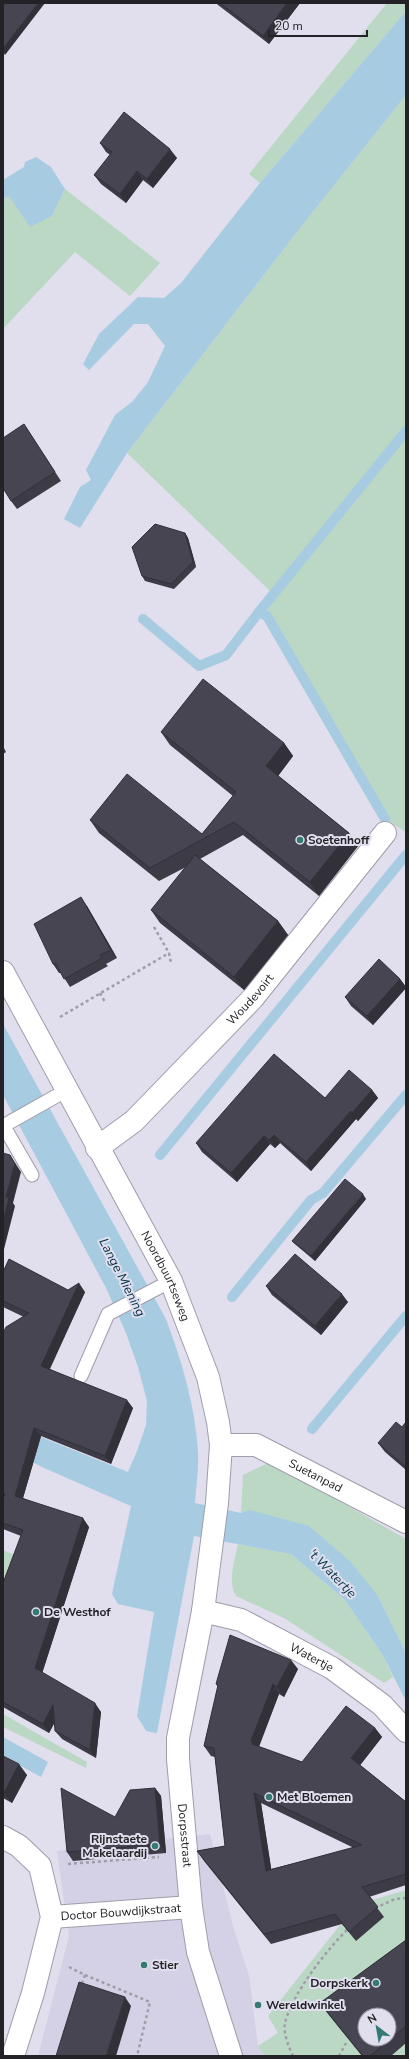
<svg xmlns="http://www.w3.org/2000/svg" width="409" height="2059" font-family="'Nunito Sans',sans-serif">
<style>
.built{fill:#d4d0e5}
.green{fill:#bbd8c5;fill-rule:evenodd}
.water{fill:#a7cce1}
.lines{fill:none;stroke-linecap:round;stroke-linejoin:round}
.stream{stroke:#a7cce1;stroke-width:10}
.lane-casing{stroke:#9f9daa;stroke-width:15}
.street-casing{stroke:#9f9daa;stroke-width:24}
.path{stroke:#a09da9;stroke-width:2.5;stroke-dasharray:3 3;stroke-linecap:butt}
.lane{stroke:#fff;stroke-width:13}
.street{stroke:#fff;stroke-width:22}
.wall{fill:#3d3b46;fill-rule:evenodd}
.shaded-wall{fill:#323039}
.building{fill:#474551;stroke:#323039;fill-rule:evenodd}
.poi-dot{fill:#327a73;stroke:#e1deed;stroke-width:1.5}
.labels{text-anchor:middle;stroke-width:4;stroke-linejoin:round;paint-order:stroke}
.poi-label{font-size:12px;font-weight:bold;fill:#232227;stroke:#e1deed;text-anchor:start}
.street-label{font-size:12px;fill:#232227;stroke:#e1deed}
.water-label{font-size:13px;font-style:italic;fill:#003247;stroke:#e1deed}
</style>
<rect width="100%" height="100%" fill="#e1deed"/>
<!-- built -->
<polygon class="built" points="210,1834 233,1926 249,1976 258,2046 265,2056 38,2056 69,1936 57,1851"/>
<!-- green -->
<g class="green">
<polygon points="387,3 406,3 406,11 260,183 249,174"/>
<polygon points="406,95 406,832 385,819 267,616 269,590 127,453 293,237"/>
<polygon points="65,189 160,263 130,296 75,252 3,329 3,199 9,196 52,216"/>
<polygon points="268,1463 288,1472 406,1539 406,1653 378,1596 241,1513 243,1475"/>
<path d="M 238,1544 L 291,1554 L 344,1599 L 382,1654 L 393,1677 L 384,1683 L 284,1618 L 236,1596 C 227,1582 235,1560 238,1544 Z"/>
<polygon points="3,1550 20,1557 3,1601"/>
<polygon points="3,1714 87,1762 86,1768 3,1727"/>
<path d="M 406,1890 L 406,2056 L 265,2056 L 258,2046 L 278,2033 L 268,2016 L 340,1925 L 354,1911 L 372,1900 ZM 365,2015 L 389,2015 L 389,2039 L 365,2039 Z"/>
</g>
<!-- water -->
<g class="water">
<polygon points="406,11 406,95 293,237 127,453 80,528 64,519 80,487 91,480 86,470 115,415 133,401 148,382 165,346 148,324 134,324 89,370 83,364 99,334 138,297 164,298 181,283 260,183"/>
<polygon points="36,157 51,167 65,189 52,216 30,227 9,196 3,199 3,180 24,167 25,162"/>
<path d="M 3,1024 L 166,1319 C 182,1362 195,1405 198,1451 C 199,1468 196,1486 195,1503 L 241,1513 L 250,1510 L 309,1526 L 351,1562 L 378,1596 L 406,1653 L 406,1701 L 382,1654 L 344,1599 L 291,1554 L 194,1536 L 157,1733 L 146,1731 L 137,1716 L 154,1612 L 118,1604 L 112,1594 L 131,1506 L 44,1468 L 3,1447 L 26,1431 L 128,1472 L 137,1451 L 146,1425 L 147,1401 L 138,1367 L 126,1333 L 106,1288 L 3,1095 Z"/>
<polygon points="3,1737 48,1762 41,1777 3,1756"/>
</g>
<g class="lines">
<!-- stream -->
<g class="stream">
<polyline points="259,612 267,616 385,819"/>
<polyline points="143,619 199,666 226,655 259,612 406,431"/>
<polyline points="160,1155 406,855"/>
<polyline points="232,1297 311,1200 323,1193 406,1095"/>
<polyline points="312,1429 406,1316"/>
</g>
<!-- lane casing -->
<g class="lane-casing">
<g id="lane">
<polyline points="3,1125 32,1175"/>
<polyline points="3,1126 67,1090"/>
<polyline points="81,1376 108,1314 171,1281"/>
</g>
</g>
<!-- street casing -->
<g class="street-casing">
<g id="street">
<path id="s1" d="M 3,972 L 171,1281 L 208,1377 L 218,1422 L 221,1445 L 217,1503 L 203,1611 L 178,1738 L 178,1759 L 191,1907 L 198,1952 L 231,2056"/>
<path id="s2" d="M 97,1148 L 134,1121 L 253,998 L 385,833"/>
<path id="s3" d="M 221,1445 L 256,1445 L 406,1522"/>
<path id="s4" d="M 203,1611 L 241,1620 L 332,1668 L 382,1705 L 406,1731"/>
<polyline points="3,1837 19,1846 40,1866 52,1917 33,1993 13,2056"/>
<path id="s5" d="M 52,1917 L 191,1907"/>
</g>
</g>
<!-- path -->
<g class="path">
<polyline points="154,927 169,953 171,963"/>
<polyline points="100,993 105,1002"/>
<polyline points="60,1017 169,953"/>
<polyline points="68,1864 159,1857"/>
<polyline points="375,1908 395,1899 406,1898"/>
<polyline points="69,1967 85,1975 81,1986"/>
<polyline points="85,1975 150,2002 137,2056"/>
<path d="M 293,2056 C 289,2047 283,2034 285,2023 C 292,1994 327,1949 349,1928"/>
<polyline points="339,2056 346,2043"/>
</g>
<!-- lane -->
<use href="#lane" class="lane"/>
<!-- street -->
<use href="#street" class="street"/>
</g>
<!-- wall -->
<g class="wall">
<polygon points="216,3 300,3 269,44 218,5"/>
<polygon points="100,143 177,158 153,188 143,180 126,203 101,184 94,175 110,155 106,152"/>
<polygon points="24,424 61,481 17,509 11,501"/>
<polygon points="185,533 188,538 196,567 174,589 145,581 142,576"/>
<polygon points="161,732 284,743 293,756 278,776 349,833 358,846 319,896 243,835 200,859 278,921 288,935 244,990 160,923 151,910 186,867 159,881 99,833 90,820 202,834 233,796 170,745"/>
<polygon points="3,746 6,752 3,754"/>
<polygon points="87,906 117,958 106,964 108,966 70,987 61,973 59,973 53,964"/>
<polygon points="400,979 406,987 406,988 373,1025 351,1006 345,997"/>
<polygon points="372,1090 378,1098 358,1121 356,1119 311,1171 280,1143 275,1148 270,1144 237,1182 202,1152 196,1143 325,1098"/>
<polygon points="366,1199 315,1261 296,1245 292,1241"/>
<polygon points="3,1272 68,1290 85,1292 50,1369 133,1408 111,1464 41,1436 23,1498 89,1527 42,1673 101,1712 96,1758 62,1739 55,1731 55,1722 49,1733 3,1707 3,1583 21,1536 3,1529 3,1333 24,1317 3,1307"/>
<polygon points="266,1286 348,1302 321,1335 272,1295"/>
<polygon points="406,1422 406,1470 385,1452 378,1443 402,1427"/>
<path d="M 298,1669 L 284,1697 L 279,1694 L 259,1747 L 302,1762 L 375,1728 L 382,1737 L 360,1765 L 406,1802 L 406,1885 L 369,1897 L 384,1917 L 356,1941 L 342,1924 L 271,1944 L 204,1861 L 197,1851 L 225,1846 L 215,1757 L 211,1756 L 204,1746 L 218,1687 L 216,1684 ZM 261,1803 L 354,1848 L 271,1869 Z"/>
<polygon points="3,1756 27,1775 12,1803 3,1798"/>
<polygon points="155,1788 161,1796 166,1853 73,1861 67,1852"/>
<polygon points="406,1940 406,2043 391,2056 362,2056 328,2014 320,2003"/>
</g>
<!-- shaded-wall -->
<g class="shaded-wall">
<polygon points="38,3 45,3 5,55 3,52 3,48"/>
<polygon points="287,3 300,3 269,44 263,36"/>
<polygon points="170,149 177,158 153,188 147,179"/>
<polygon points="137,171 143,180 126,203 120,194"/>
<polygon points="185,533 188,538 196,567 193,562"/>
<polygon points="284,743 293,756 275,780 266,766"/>
<polygon points="349,833 358,846 319,896 310,882"/>
<polygon points="81,897 87,906 117,958 111,950"/>
<polygon points="278,921 288,935 244,990 234,977"/>
<polygon points="400,979 406,987 406,988 373,1025 367,1016"/>
<polygon points="372,1090 378,1098 358,1121 352,1113"/>
<polygon points="351,1111 356,1119 311,1171 306,1162"/>
<polygon points="274,1135 280,1143 275,1148 269,1140"/>
<polygon points="264,1136 270,1144 237,1182 231,1173"/>
<polygon points="10,1155 21,1172 13,1203 15,1206 3,1253 3,1222"/>
<polygon points="363,1194 366,1199 315,1261 311,1256"/>
<polygon points="79,1283 85,1292 47,1374 41,1366"/>
<polygon points="342,1294 348,1302 321,1335 315,1326"/>
<polygon points="127,1400 133,1408 111,1464 105,1456"/>
<polygon points="34,1428 41,1436 21,1505 15,1496"/>
<polygon points="83,1518 89,1527 41,1677 35,1668"/>
<polygon points="291,1660 298,1669 284,1697 277,1687"/>
<polygon points="273,1684 279,1694 258,1748 252,1744 251,1741"/>
<polygon points="95,1703 101,1712 96,1758 90,1750"/>
<polygon points="53,1705 59,1714 49,1733 43,1724"/>
<polygon points="375,1728 382,1737 358,1768 351,1758"/>
<polygon points="19,1764 27,1775 12,1803 4,1793"/>
<polygon points="155,1788 161,1796 166,1853 160,1844"/>
<polygon points="254,1793 261,1803 273,1880 266,1871"/>
<polygon points="125,1997 131,2006 116,2056 106,2056"/>
</g>
<!-- building -->
<g class="building">
<polygon points="3,3 38,3 3,48"/>
<polygon points="220,3 287,3 263,36"/>
<polygon points="124,112 170,149 147,179 137,171 120,194 94,175 112,152 100,143"/>
<polygon points="24,424 55,472 11,501 3,488 3,438"/>
<polygon points="155,524 185,533 193,562 171,584 142,576 132,547"/>
<polygon points="203,679 284,743 266,766 349,833 310,882 234,822 150,868 90,820 127,774 202,834 236,792 161,732"/>
<polygon points="195,855 278,921 234,977 151,910"/>
<polygon points="81,897 111,950 100,955 102,958 64,979 56,964 53,964 34,924"/>
<polygon points="379,959 400,979 367,1016 345,997"/>
<polygon points="274,1054 325,1098 349,1070 372,1090 352,1113 351,1111 306,1162 274,1135 269,1140 264,1136 231,1173 196,1143"/>
<polygon points="3,1153 10,1155 15,1164 6,1197 9,1198 3,1222"/>
<polygon points="345,1179 363,1194 311,1256 292,1241"/>
<polygon points="295,1254 342,1294 315,1326 266,1286"/>
<polygon points="9,1259 68,1290 79,1283 41,1366 127,1400 105,1456 34,1428 15,1496 83,1518 35,1668 95,1703 90,1750 55,1731 53,1705 43,1724 3,1702 3,1583 23,1530 3,1523 3,1499 5,1494 3,1493 3,1333 6,1327 29,1313 3,1301 3,1272"/>
<polygon points="396,1422 402,1427 406,1422 406,1467 378,1443"/>
<path d="M 230,1635 L 291,1660 L 277,1687 L 273,1684 L 251,1741 L 253,1741 L 252,1744 L 302,1762 L 346,1706 L 375,1728 L 351,1758 L 406,1802 L 406,1874 L 362,1887 L 378,1907 L 349,1932 L 335,1914 L 264,1934 L 197,1851 L 225,1846 L 214,1748 L 204,1746 L 218,1685 L 216,1684 ZM 254,1793 L 362,1845 L 266,1871 Z"/>
<polygon points="3,1756 19,1764 4,1793 3,1792"/>
<polygon points="61,1788 115,1817 130,1790 155,1788 160,1844 67,1852"/>
<path d="M 406,1940 L 406,2026 L 370,2056 L 363,2056 L 320,2003 ZM 365,2015 L 389,2015 L 389,2039 L 365,2039 Z"/>
<polygon points="79,1982 125,1997 106,2056 56,2056"/>
</g>
<!-- markers -->
<g class="poi-dot">
<circle cx="300" cy="840" r="4"/>
<circle cx="36" cy="1612" r="4"/>
<circle cx="269" cy="1797" r="4"/>
<circle cx="155" cy="1846" r="4"/>
<circle cx="144" cy="1965" r="4"/>
<circle cx="376" cy="1983" r="4"/>
<circle cx="258" cy="2005" r="4"/>
</g>
<g class="labels">
<!-- poi labels -->
<g class="poi-label">
<text x="308" y="844">Soetenhoff</text>
<text x="44" y="1616">De Westhof</text>
<text x="277" y="1801">Met Bloemen</text>
<text x="147" y="1843" text-anchor="end">Rijnstaete<tspan x="147" dy="14">Makelaardij</tspan></text>
<text x="152" y="1969">Stier</text>
<text x="368" y="1987" text-anchor="end">Dorpskerk</text>
<text x="266" y="2009">Wereldwinkel</text>
</g>
<!-- street labels -->
<g class="street-label">
<text dy="4" stroke="none"><textPath href="#s2" startOffset="214">Woudevoirt</textPath></text>
<text dy="4" stroke="none"><textPath href="#s1" startOffset="345">Noordbuurtseweg</textPath></text>
<text dy="4" stroke="none"><textPath href="#s3" startOffset="102">Suetanpad</textPath></text>
<text dy="4" stroke="none"><textPath href="#s4" startOffset="119">Watertje</textPath></text>
<text dy="4" stroke="none"><textPath href="#s1" startOffset="918">Dorpsstraat</textPath></text>
<text dy="4" stroke="none"><textPath href="#s5" startOffset="69">Doctor Bouwdijkstraat</textPath></text>
</g>
<!-- water labels -->
<g class="water-label">
<text transform="translate(123 1277) rotate(63)" y="5">Lange Miening</text>
<text transform="translate(333 1573) rotate(46)" y="5">'t Watertje</text>
</g>
</g>
<!-- border -->
<rect width="409" height="2059" fill="none" stroke="#232227" stroke-width="8"/>
<!-- north arrow -->
<g transform="translate(377 2027) rotate(329)"><circle r="19" fill="#e1deed" stroke="#95939e"/>
<path d="M0-3L7 15L0 10L-7 15Z" fill="#327a73"/>
<text y="-6" font-size="11" font-weight="bold" text-anchor="middle" fill="#232227">N</text>
</g>
<!-- scale -->
<path d="M269 30v6h98v-6" fill="none" stroke="#232227" stroke-width="2"/>
<text x="275" y="30" font-size="12" fill="#232227" stroke="#e1deed" stroke-width="3" paint-order="stroke">20 m</text>
</svg>
